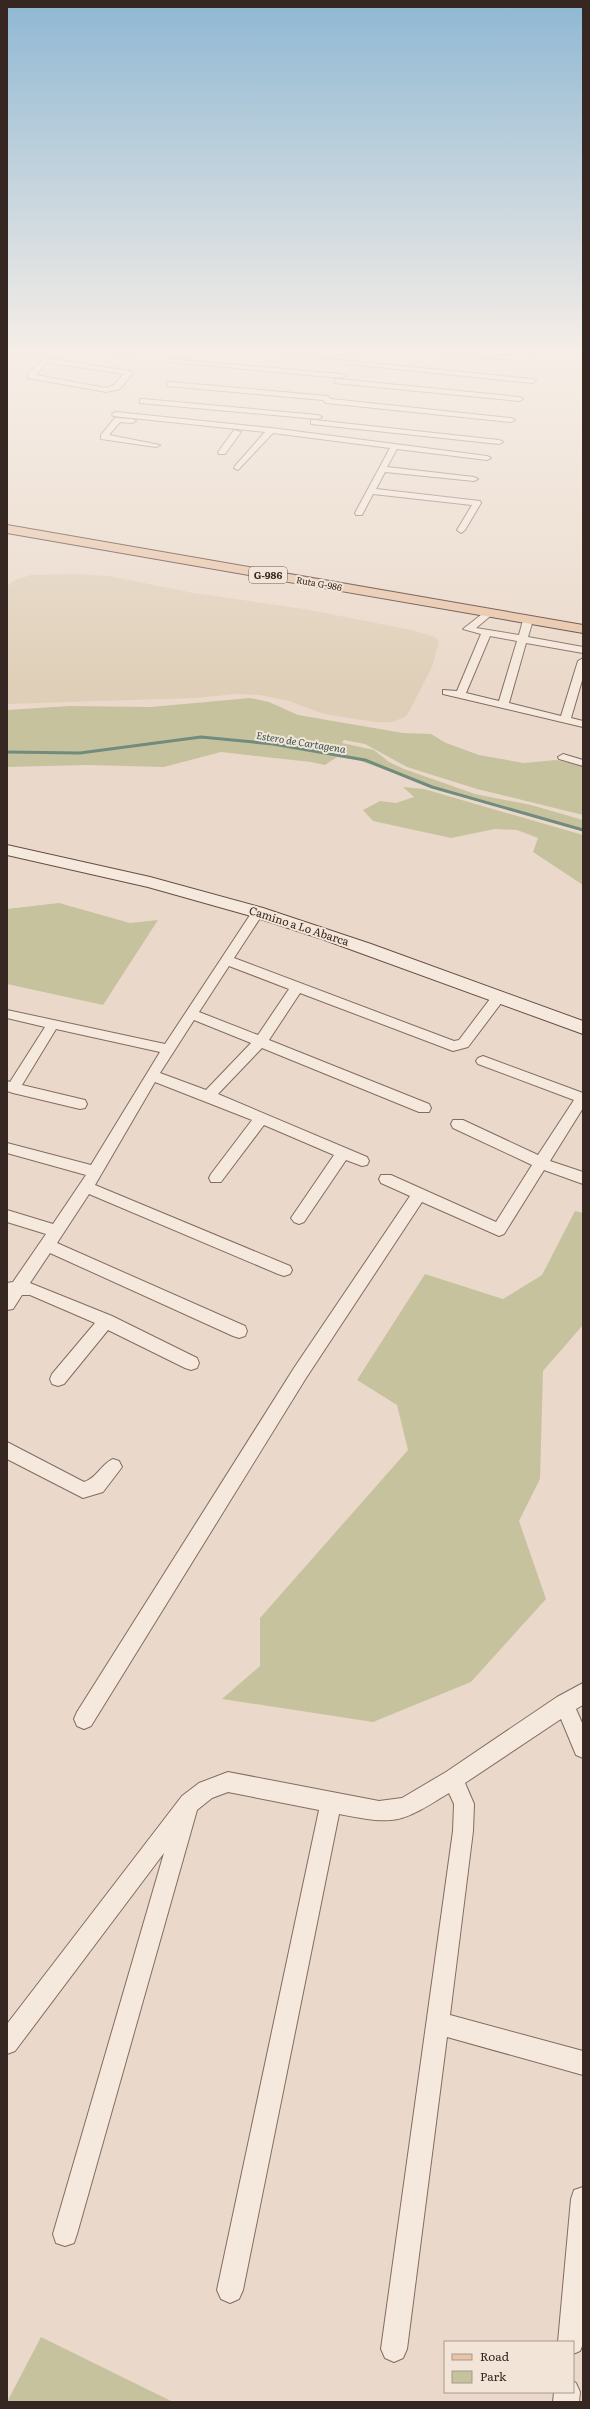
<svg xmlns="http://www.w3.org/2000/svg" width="590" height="2409" font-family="Literata,serif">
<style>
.farmland{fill:#dfcfb8}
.green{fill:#c7c29e}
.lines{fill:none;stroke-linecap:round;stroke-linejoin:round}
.stream{stroke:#718c7f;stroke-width:3}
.minor-casing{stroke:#846b60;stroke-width:2}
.secondary-casing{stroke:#664d43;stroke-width:2}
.primary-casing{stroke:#533b34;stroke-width:2}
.minor{fill:#f5e8dc;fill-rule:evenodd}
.secondary{fill:#f5e8dc;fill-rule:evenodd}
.primary{fill:#e8c4a7;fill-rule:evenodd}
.labels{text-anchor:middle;stroke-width:4;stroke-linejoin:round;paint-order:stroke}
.far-street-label{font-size:9px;fill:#372722;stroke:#f2e5d8}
.shield{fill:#f2e5d8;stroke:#6f6059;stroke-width:1}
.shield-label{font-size:10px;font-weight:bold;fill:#372722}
.far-water-label{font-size:10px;font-style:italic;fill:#33544b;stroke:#f2e5d8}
.street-label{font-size:11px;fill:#372722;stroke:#f2e5d8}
</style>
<rect width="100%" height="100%" fill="#ead9ca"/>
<!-- farmland -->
<polygon class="farmland" points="75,574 109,576 194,593 310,610 411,630 435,637 439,642 432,667 409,712 405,717 392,722 375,722 324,714 289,701 260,695 237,694 195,698 7,704 7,586 15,580 31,575"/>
<!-- green -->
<g class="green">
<polygon points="250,698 269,702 298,715 403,733 431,734 446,743 479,755 524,763 556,760 583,766 583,815 477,789 407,767 365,744 344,740 342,743 374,750 389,762 404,769 475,794 531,805 583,820 583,829 427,785 358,760 337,757 325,765 311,762 221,752 164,767 88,765 7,767 7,710 70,706 151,707"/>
<polygon points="403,787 424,789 583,835 583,885 533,852 538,838 517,830 495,829 451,838 373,821 363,810 380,801 396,803 414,797"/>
<polygon points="59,903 130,923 158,920 103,1005 7,984 7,909"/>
<polygon points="575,1211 583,1213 583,1325 543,1371 540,1479 519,1521 546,1599 471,1682 373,1722 222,1699 260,1666 260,1618 408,1450 397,1405 357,1380 425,1274 503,1299 542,1275"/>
<polygon points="41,2337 173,2402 7,2402"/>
</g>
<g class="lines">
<!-- stream -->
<polyline class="stream" points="7,752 80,753 201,737 273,744 365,760 432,787 583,830"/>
<!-- minor casing -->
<g class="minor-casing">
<g id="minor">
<polygon points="7,352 36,353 39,355 36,357 7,355"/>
<path d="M 112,352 L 132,352 L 137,354 C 132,358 116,356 112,352 Z"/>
<polygon points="275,352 354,356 357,358 354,360 278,354"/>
<polygon points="438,352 529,357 532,359 529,361 441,354"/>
<path d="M 45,358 L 129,371 L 133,373 L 120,389 L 106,392 L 28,378 L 28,374 ZM 47,362 L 124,374 L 114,385 L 106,388 L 36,375 Z"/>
<polygon points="171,359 341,374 345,376 341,378 169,362 169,360"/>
<polygon points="350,361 532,379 536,381 532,383 348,364 348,362"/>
<polygon points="338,379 519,397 523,399 519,401 335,383 335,379"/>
<polygon points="170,382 328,396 331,399 511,418 515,420 511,422 326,403 323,400 167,386 167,382"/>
<polygon points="143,399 318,415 322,417 318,419 140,403 140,399"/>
<polygon points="116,412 271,428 487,456 491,458 487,460 397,449 387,467 474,477 478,479 474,481 385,472 376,489 480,501 481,503 465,530 461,533 457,530 472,505 373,494 362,515 356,515 355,513 390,448 273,433 238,470 234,468 235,466 265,432 113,416 112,414"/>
<polygon points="115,418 132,419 136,421 132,423 120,422 109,435 160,445 156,447 101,439 101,435"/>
<polygon points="314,420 499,440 503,442 499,444 311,424 311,420"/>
<polygon points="234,430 241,432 225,454 219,454 218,452"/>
<path d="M 486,611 L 494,613 L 476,628 L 519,635 L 523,620 L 528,617 L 533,620 L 528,637 L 583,647 L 583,653 L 526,643 L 509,703 L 561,716 L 578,661 L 583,658 L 583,677 L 571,718 L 583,721 L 583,727 L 443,694 L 443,690 L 457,691 L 481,634 L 463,629 ZM 490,636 L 517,641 L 499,701 L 466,693 Z"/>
<polygon points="563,754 583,760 583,766 559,759 558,757"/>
<path d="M 258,908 L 264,912 L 234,958 L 454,1041 L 459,1040 L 493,995 L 498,994 L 505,998 L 468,1047 L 453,1051 L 300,993 L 269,1040 L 429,1104 L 431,1108 L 429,1112 L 419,1112 L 262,1048 L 218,1094 L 367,1157 L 369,1161 L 367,1165 L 362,1166 L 346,1160 L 304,1222 L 299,1224 L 294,1222 L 291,1218 L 334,1155 L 264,1125 L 221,1182 L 211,1182 L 209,1178 L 211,1174 L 252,1120 L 155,1082 L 95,1185 L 290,1266 L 292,1270 L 290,1274 L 284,1276 L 278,1274 L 89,1194 L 57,1243 L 245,1326 L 247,1331 L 245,1336 L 239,1338 L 233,1336 L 50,1253 L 30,1283 L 112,1316 L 197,1358 L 199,1363 L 197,1368 L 191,1370 L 185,1368 L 108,1330 L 64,1384 L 58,1386 L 52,1384 L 50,1379 L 52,1374 L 95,1323 L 30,1295 L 22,1295 L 13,1309 L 7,1310 L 7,1283 L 13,1282 L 46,1234 L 7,1222 L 7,1210 L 53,1224 L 86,1175 L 7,1153 L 7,1143 L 91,1165 L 160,1052 L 56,1029 L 22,1085 L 85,1100 L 87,1104 L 85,1108 L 80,1109 L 13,1093 L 7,1091 L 7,1081 L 10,1082 L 45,1027 L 7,1018 L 7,1010 L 165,1044 L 254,909 ZM 229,966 L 289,989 L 258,1035 L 199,1012 ZM 194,1020 L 251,1043 L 206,1090 L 160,1073 Z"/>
<polygon points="483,1056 583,1093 583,1108 550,1161 583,1172 583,1184 544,1170 504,1234 499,1236 422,1202 306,1378 91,1726 84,1729 77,1726 74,1719 77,1712 294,1368 410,1196 381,1183 379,1179 381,1175 391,1175 496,1222 532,1165 453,1128 451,1124 453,1120 463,1120 538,1155 574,1100 478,1064 476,1061 478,1058"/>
<path d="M 7,1442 L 84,1482 C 97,1478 101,1464 113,1459 L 119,1461 L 122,1467 L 103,1492 L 83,1498 L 7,1459 Z"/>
<path d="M 583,1683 L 583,1705 L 576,1709 L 583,1725 L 583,1758 L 576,1755 L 561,1719 L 465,1783 L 474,1804 L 473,1831 L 450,2015 L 583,2051 L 583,2075 L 447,2037 L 407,2349 L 403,2358 L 394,2362 L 385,2358 L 381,2349 L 453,1831 L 454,1804 L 449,1793 C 399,1824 396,1825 339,1814 L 243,2290 L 239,2299 L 230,2303 L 221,2299 L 217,2290 L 319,1810 L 228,1792 L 212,1798 L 197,1810 L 77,2234 L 74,2243 L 65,2246 L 56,2243 L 53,2234 L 164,1853 L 15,2051 L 7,2054 L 7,2024 L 182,1796 L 199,1783 L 228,1772 L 379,1801 L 402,1798 L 446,1772 L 557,1697 Z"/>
<polygon points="583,2187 583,2344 580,2351 573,2354 573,2342 558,2342 571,2199 574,2190"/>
<polygon points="573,2381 576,2383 580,2392 579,2402 553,2402 554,2392 573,2392"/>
</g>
</g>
<!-- secondary casing -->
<g class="secondary-casing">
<polygon id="secondary" points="7,845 150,877 263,908 371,944 583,1021 583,1034 322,939 251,916 148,887 7,855"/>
</g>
<!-- primary casing -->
<g class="primary-casing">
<polygon id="primary" points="7,525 583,625 583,633 7,533"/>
</g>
<!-- minor -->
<use href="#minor" class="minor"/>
<!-- secondary -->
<use href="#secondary" class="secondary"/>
<!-- primary -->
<use href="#primary" class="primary"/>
</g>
<!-- sky -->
<linearGradient id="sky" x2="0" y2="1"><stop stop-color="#8fb8d3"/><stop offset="0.51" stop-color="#f6eee7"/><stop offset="1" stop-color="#f6eee7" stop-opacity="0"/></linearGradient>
<rect width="590" height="689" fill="url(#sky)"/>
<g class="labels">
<!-- far-street labels -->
<g class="far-street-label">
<text transform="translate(319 584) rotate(10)" y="3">Ruta G-986</text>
</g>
<!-- shield labels -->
<rect class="shield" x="249" y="567" width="38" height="16" rx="3"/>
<g class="shield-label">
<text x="268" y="579">G-986</text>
</g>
<!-- far-water labels -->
<g class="far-water-label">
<text transform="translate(301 742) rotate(9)" y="4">Estero de Cartagena</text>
</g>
<!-- street labels -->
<g class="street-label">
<text transform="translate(299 926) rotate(18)" y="4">Camino a Lo Abarca</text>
</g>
</g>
<!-- border -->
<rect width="590" height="2409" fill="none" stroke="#372722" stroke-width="16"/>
<!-- legend -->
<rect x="444" y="2341" width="130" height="52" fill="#f2e5d8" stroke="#a7998f"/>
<rect x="452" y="2354" width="20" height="6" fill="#e8c4a7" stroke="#a7998f"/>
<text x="480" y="2361" font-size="12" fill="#372722">Road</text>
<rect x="452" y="2371" width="20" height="12" fill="#c7c29e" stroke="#a7998f"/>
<text x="480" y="2381" font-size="12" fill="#372722">Park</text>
</svg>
